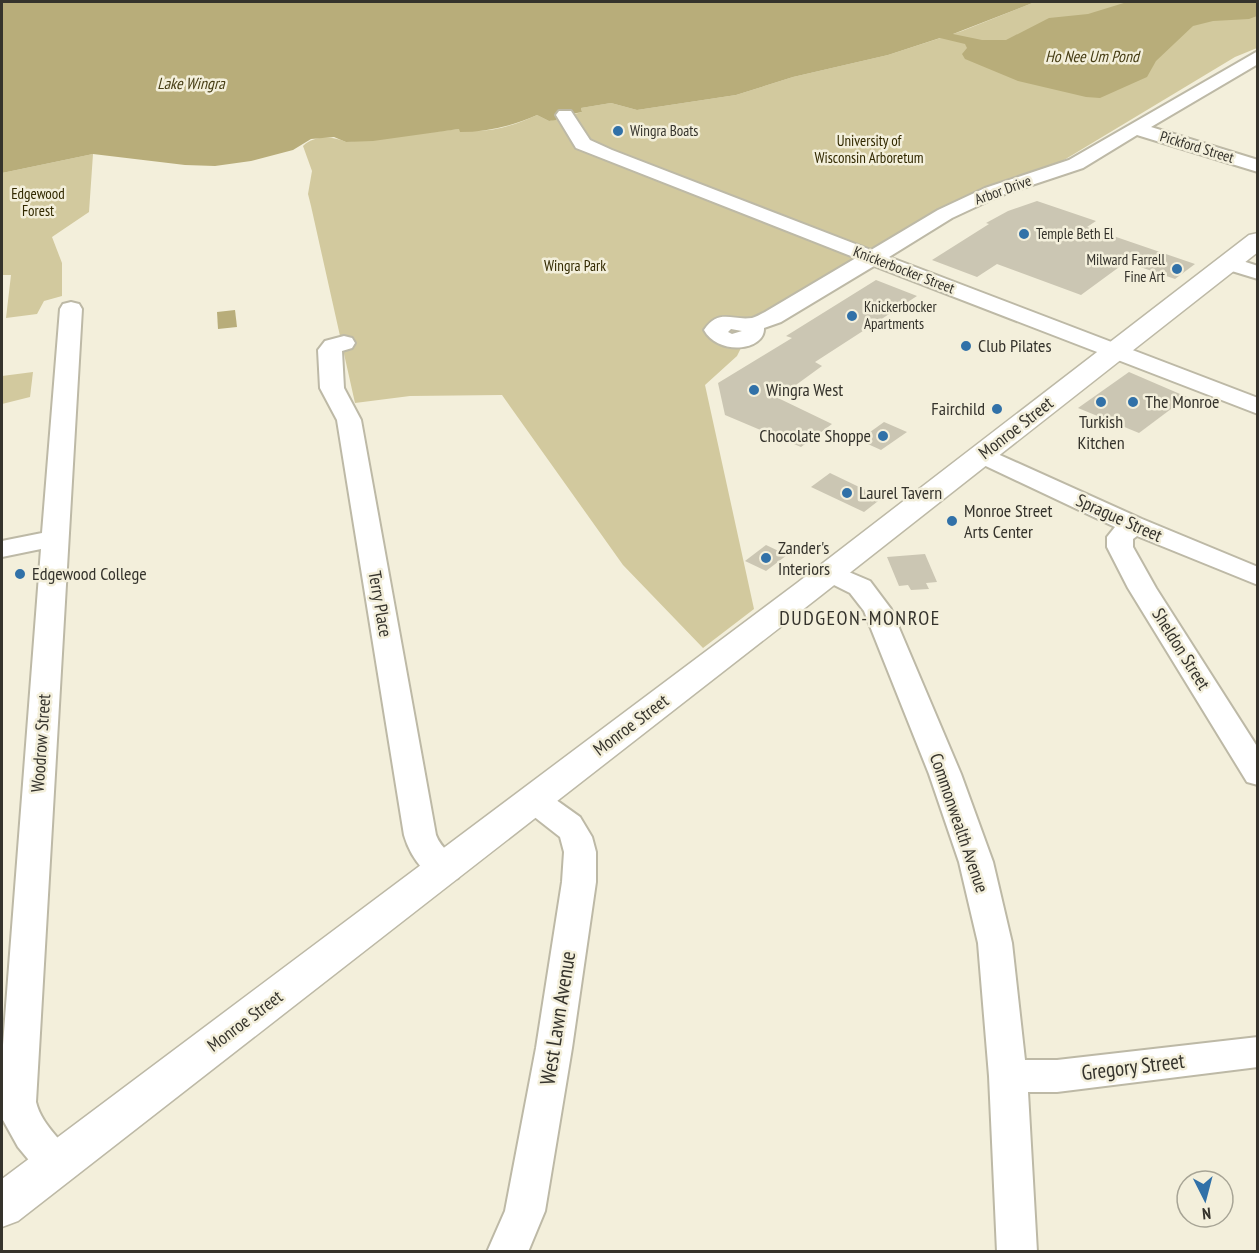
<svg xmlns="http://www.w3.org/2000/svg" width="1259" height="1253" font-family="'PT Sans Narrow',sans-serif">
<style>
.green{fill:#d2c99e}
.water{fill:#b8ad7a}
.building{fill:#cbc6b3}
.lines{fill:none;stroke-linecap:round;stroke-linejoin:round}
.minor-casing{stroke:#bdb9a6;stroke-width:4}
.major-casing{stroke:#bdb9a6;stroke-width:3}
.minor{fill:#fff;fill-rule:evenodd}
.major{fill:#fff;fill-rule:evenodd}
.poi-dot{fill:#3171a8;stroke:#f3efdb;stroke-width:2}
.labels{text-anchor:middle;stroke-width:5;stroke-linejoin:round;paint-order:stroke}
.far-poi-label{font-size:15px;fill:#35332c;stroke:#f3efdb;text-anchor:start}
.far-park-label{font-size:15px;fill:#322900;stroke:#f3efdb}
.far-street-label{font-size:15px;fill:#35332c;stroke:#f3efdb}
.far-water-label{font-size:16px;font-style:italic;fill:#463d14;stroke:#f3efdb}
.poi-label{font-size:18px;fill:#35332c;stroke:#f3efdb;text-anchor:start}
.street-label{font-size:18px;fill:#35332c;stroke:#f3efdb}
.neighbourhood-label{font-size:20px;letter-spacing:1.5px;fill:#35332c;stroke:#f3efdb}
.near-street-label{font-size:21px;fill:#35332c;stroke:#f3efdb}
</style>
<rect width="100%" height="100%" fill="#f3efdb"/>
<!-- green -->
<g class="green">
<path d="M 1035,2 L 1257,2 L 1257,48 L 1235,57 L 1059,163 L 986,187 L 757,316 L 737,356 L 705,385 L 754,609 L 703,648 L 623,565 L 502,395 L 410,396 L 355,403 L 311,206 L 308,194 L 312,171 L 303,146 C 315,135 332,136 346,142 L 459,129 C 484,135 514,126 537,115 L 549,121 L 582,112 L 581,108 L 611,103 L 637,110 L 736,95 L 793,77 L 888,55 L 962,31 Z"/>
<polygon points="93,154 89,212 52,237 62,263 62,296 44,301 37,314 6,318 11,275 2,275 2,173"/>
<polygon points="33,372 30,397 2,404 2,376"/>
</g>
<!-- water -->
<g class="water">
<path d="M 2,2 L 1035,2 L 953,34 L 982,40 L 1006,40 L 1049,18 L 1088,14 L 1127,2 L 1257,2 L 1257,16 L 1249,19 L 1213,21 L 1193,26 L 1156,61 L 1147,77 L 1100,98 L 1086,97 L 1018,81 L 965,59 L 962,54 L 967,48 L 965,44 L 940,38 L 888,55 L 793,77 L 736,95 L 637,110 L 611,103 L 581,108 L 582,112 L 557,117 L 556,120 L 549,121 L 537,115 C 513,126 486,132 460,132 L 459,129 L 373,141 L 346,142 L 334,137 L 311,139 L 293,150 L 251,161 L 215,166 L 185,165 L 93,154 L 2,173 Z"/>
<polygon points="235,310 237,327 218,329 217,312"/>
</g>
<!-- building -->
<g class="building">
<polygon points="1037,201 1096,221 1087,227 1195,264 1175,279 1126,262 1081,295 997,264 977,277 932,260 989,224 986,223 1008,211"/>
<polygon points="876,280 917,296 815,362 822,366 778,398 832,424 801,447 725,415 718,383 792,338 786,336"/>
<polygon points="1129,372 1187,397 1139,433 1078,408"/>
<polygon points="884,422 907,432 881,450 859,440"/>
<polygon points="830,473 882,498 864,512 811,487"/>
<polygon points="766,545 787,555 766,571 745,561"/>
<polygon points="925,554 937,582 926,583 929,589 911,590 908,585 899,586 887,557"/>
</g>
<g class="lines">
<!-- minor casing -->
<g class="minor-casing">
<g id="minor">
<path d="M 1258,51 L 1258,64 L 1151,127 L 1258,160 L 1258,172 L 1137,135 L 1083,168 L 999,196 L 952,218 L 889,257 L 1258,398 L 1258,414 L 874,266 L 781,322 L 764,328 C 765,351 718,356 704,330 C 719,308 732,321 752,318 C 756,317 761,314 765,312 L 856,258 L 576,148 L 556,115 L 559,111 L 571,111 L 590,140 L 612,150 L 871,250 L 938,210 L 985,188 L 1069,160 ZM 731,329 L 742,331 L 732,334 L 728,332 Z"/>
<polygon points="1230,257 1258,266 1258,279 1222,268 1219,263 1222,258"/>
<path d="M 71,302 L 79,304 L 82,309 L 36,1102 C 42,1127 65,1141 76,1164 L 70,1176 L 56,1181 L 42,1176 L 18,1147 L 3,1120 L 2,1058 L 41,549 L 2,557 L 2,541 L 42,533 L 60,309 L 63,304 Z"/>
<path d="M 344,336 L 352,338 L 355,343 L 352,348 L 342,351 L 344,388 L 361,420 L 436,835 C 441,849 455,856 463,869 L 458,878 C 430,887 411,859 404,835 L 337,420 L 320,388 L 318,350 L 325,341 Z"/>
<polygon points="982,447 1142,519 1258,567 1258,585 1137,536 1133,539 1133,547 1156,588 1258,748 1258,785 1247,782 1128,588 1107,547 1107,537 1115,527 973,460 969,455 973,450"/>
<polygon points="830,564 870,581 891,609 961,774 993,862 1012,943 1025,1060 1057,1060 1258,1037 1258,1067 1057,1092 1028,1092 1037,1252 997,1252 989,1076 978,943 959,862 929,774 864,611 850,593 820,578 816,572 820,566"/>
<polygon points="534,789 545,792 580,817 592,837 596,852 596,882 572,1048 545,1211 528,1252 487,1252 505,1211 536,1048 562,882 564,852 560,837 523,808 518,800 523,792"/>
</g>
</g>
<!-- major casing -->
<g class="major-casing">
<polygon id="major" points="1258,233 1258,252 819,597 18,1221 2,1227 2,1179 797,583 1249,235"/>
</g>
<!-- minor -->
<use href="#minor" class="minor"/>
<!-- major -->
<use href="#major" class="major"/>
</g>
<!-- markers -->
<g class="poi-dot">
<circle cx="618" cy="131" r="6"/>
<circle cx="1024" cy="234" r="6"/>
<circle cx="1177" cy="269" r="6"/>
<circle cx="852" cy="316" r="6"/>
<circle cx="966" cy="346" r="6"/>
<circle cx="754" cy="390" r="6"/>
<circle cx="1101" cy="402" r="6"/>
<circle cx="1133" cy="402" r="6"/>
<circle cx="997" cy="409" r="6"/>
<circle cx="883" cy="436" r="6"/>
<circle cx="847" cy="493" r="6"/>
<circle cx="952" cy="521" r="6"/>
<circle cx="766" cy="558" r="6"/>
<circle cx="20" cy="574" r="6"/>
</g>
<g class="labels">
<!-- far-poi labels -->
<g class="far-poi-label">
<text x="630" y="136">Wingra Boats</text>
<text x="1036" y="239">Temple Beth El</text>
<text x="1165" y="265" text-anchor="end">Milward Farrell<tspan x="1165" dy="17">Fine Art</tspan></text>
<text x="864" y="312">Knickerbocker<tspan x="864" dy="17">Apartments</tspan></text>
</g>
<!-- far-park labels -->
<g class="far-park-label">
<text x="869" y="146">University of<tspan x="869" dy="17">Wisconsin Arboretum</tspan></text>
<text x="38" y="199">Edgewood<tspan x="38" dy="17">Forest</tspan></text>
<text x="575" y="271">Wingra Park</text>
</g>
<!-- far-street labels -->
<g class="far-street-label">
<text transform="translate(1197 147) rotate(17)" y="5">Pickford Street</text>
<text transform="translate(1003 190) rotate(-20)" y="5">Arbor Drive</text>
<text transform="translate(904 270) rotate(21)" y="5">Knickerbocker Street</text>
</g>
<!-- far-water labels -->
<g class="far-water-label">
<text x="1092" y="62">Ho Nee Um Pond</text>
<text x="191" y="89">Lake Wingra</text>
</g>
<!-- poi labels -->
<g class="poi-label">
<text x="978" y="352">Club Pilates</text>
<text x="766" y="396">Wingra West</text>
<text x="1145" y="408">The Monroe</text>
<text x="985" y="415" text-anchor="end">Fairchild</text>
<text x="1101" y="428" text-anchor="middle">Turkish<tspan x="1101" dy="21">Kitchen</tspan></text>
<text x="871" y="442" text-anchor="end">Chocolate Shoppe</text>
<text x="859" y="499">Laurel Tavern</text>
<text x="964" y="517">Monroe Street<tspan x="964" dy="21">Arts Center</tspan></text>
<text x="778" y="554">Zander's<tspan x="778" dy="21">Interiors</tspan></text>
<text x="32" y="580">Edgewood College</text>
</g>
<!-- street labels -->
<g class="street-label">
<text transform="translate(1016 428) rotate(-38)" y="6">Monroe Street</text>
<text transform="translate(1119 518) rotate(24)" y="6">Sprague Street</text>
<text transform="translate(380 604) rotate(80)" y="6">Terry Place</text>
<text transform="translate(1181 649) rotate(58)" y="6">Sheldon Street</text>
<text transform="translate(631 725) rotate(-37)" y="6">Monroe Street</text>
<text transform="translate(41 743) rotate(-86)" y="6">Woodrow Street</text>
<text transform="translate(959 823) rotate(71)" y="6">Commonwealth Avenue</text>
<text transform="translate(245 1021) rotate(-37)" y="6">Monroe Street</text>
</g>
<!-- neighbourhood labels -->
<g class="neighbourhood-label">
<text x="860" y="625">DUDGEON-MONROE</text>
</g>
<!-- near-street labels -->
<g class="near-street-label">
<text transform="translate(558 1018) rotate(-81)" y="7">West Lawn Avenue</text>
<text transform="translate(1133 1067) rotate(-7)" y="7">Gregory Street</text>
</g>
</g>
<!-- border -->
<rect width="1259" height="1253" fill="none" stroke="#35332c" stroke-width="6"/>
<!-- north arrow -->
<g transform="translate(1205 1199) rotate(174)"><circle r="28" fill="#f3efdb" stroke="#a7a495" stroke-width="1.5"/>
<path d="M0-4.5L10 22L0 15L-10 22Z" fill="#3171a8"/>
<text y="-9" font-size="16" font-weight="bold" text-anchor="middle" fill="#35332c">N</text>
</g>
</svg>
